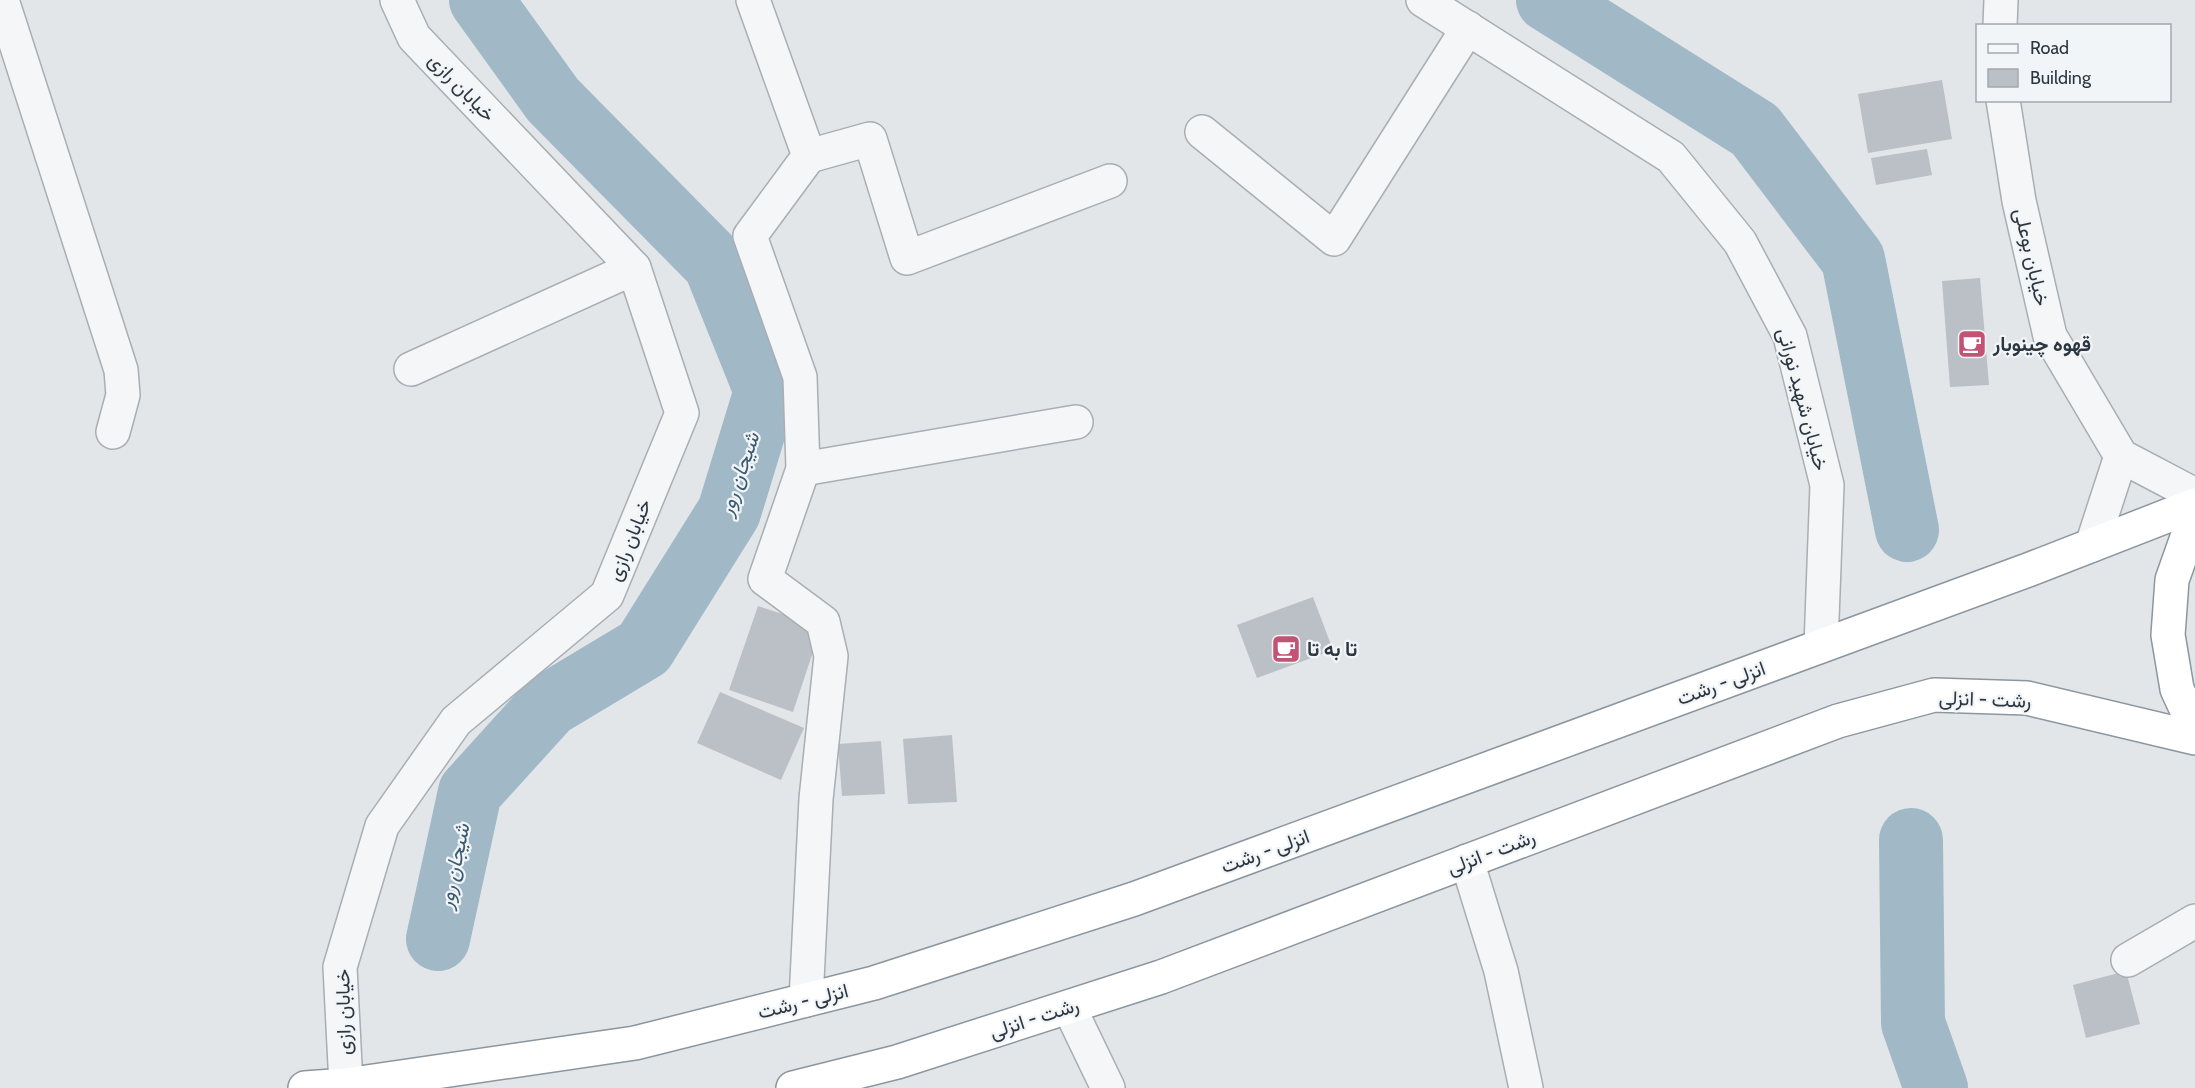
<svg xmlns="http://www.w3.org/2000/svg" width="2195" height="1088" font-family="Cabin,Vazirmatn,sans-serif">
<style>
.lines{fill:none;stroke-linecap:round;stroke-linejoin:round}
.river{stroke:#a1b8c6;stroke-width:64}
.building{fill:#bac0c6}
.minor-casing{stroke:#a8aeb3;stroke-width:36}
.highway-casing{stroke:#8b969f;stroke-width:36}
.minor{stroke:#f5f6f8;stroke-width:33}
.highway{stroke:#fff;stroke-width:33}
.labels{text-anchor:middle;stroke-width:4.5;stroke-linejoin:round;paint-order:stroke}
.street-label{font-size:20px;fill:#2c3640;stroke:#f2f5f7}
.poi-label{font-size:20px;font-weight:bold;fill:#2c3640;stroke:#f2f5f7;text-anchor:start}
.water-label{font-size:21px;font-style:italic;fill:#395a70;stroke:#f2f5f7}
</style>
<rect width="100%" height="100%" fill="#e2e6e9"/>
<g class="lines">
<!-- river -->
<g class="river">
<polyline points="1548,0 1755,130 1853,259 1907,530"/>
<polyline points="1911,840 1913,1023 1936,1088"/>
<polyline points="438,939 470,792 549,705 644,648 729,512 766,391 715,264 553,100 481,0"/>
</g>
</g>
<!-- building -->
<g class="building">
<polygon points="1942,80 1952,139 1868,153 1858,94"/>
<polygon points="1927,149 1932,175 1876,185 1871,158"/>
<polygon points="1980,278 1989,385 1950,387 1942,281"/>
<polygon points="1313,597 1333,650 1257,678 1237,625"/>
<polygon points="758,606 812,624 813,652 793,712 729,690"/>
<polygon points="720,692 804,728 781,780 697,743"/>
<polygon points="952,735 957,802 908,804 903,739"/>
<polygon points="881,741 885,794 842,796 838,744"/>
<polygon points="2126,971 2140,1024 2086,1038 2073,985"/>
</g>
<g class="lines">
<!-- minor casing -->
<g class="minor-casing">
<g id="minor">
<polyline points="2,0 121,370 123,395 113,432"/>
<polyline points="753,0 809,156 750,236 800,377 803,469 765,579 823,622 831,656 816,799 806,1000"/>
<polyline points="1423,0 1671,157 1740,242 1790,336 1827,485 1821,646"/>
<polyline points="2000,26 2001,0"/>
<polyline points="2003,100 2019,201 2050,336 2121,456 2195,495"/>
<polyline points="1202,132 1334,239 1468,28"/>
<polyline points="809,156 870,139 907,258 1110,181"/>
<polyline points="411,369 634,268"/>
<polyline points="803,469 1076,422"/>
<polyline points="2092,545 2121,456"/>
<polyline points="1467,861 1501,971 1526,1088"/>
<polyline points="2128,960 2195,921"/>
<polyline points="1069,1007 1108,1088"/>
<polyline points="346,1085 340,967 382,826 456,721 607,595 682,413 634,268 414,37 397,0"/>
</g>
</g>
<!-- highway casing -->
<g class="highway-casing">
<g id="highway">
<polyline points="2195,520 2190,529 2172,580 2168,635 2177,689 2195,728"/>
<polyline points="305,1088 346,1085 635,1043 874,983 1134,899 2028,570 2195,505"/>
<polyline points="793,1088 897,1062 1161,977 1838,721 1934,695 2027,698 2195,738"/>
</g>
</g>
<!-- minor -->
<use href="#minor" class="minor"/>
<!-- highway -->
<use href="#highway" class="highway"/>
</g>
<!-- icons -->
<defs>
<g id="cafe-square" transform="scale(1.5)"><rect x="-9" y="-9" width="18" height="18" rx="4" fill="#c35374" stroke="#f2f5f7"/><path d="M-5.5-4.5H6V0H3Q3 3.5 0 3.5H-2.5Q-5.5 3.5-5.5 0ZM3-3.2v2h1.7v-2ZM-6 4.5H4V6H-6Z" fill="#fff"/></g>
</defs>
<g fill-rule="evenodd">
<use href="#cafe-square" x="1972" y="344"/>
<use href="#cafe-square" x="1286" y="649"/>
</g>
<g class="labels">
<!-- street labels -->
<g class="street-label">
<text transform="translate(462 87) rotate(46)" y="7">خیابان رازی</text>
<text transform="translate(2032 257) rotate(77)" y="7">خیابان بوعلی</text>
<text transform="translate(1803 399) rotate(75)" y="7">خیابان شهید نورانی</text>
<text transform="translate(629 540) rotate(-68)" y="7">خیابان رازی</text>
<text transform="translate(1721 683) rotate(-20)" y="7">انزلی - رشت</text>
<text transform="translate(1985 699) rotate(2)" y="7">رشت - انزلی</text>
<text transform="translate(1265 851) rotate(-20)" y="7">انزلی - رشت</text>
<text transform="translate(1491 852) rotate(-21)" y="7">رشت - انزلی</text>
<text transform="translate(803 1001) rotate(-14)" y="7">انزلی - رشت</text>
<text transform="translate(343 1012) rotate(-91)" y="7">خیابان رازی</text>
<text transform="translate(1034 1018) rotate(-18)" y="7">رشت - انزلی</text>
</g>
<!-- poi labels -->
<g class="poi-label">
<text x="1993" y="351">قهوه چینوبار</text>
<text x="1307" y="656">تا به تا</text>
</g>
<!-- water labels -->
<g class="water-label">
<text transform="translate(739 474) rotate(-71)" y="7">شیجان رور</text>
<text transform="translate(454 866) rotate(-78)" y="7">شیجان رور</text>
</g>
</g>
<!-- legend -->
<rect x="1976" y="24" width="195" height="78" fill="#f2f5f7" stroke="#a3a9ae" stroke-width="1.5"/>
<rect x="1988" y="44" width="30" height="9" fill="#f5f6f8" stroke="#a3a9ae" stroke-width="1.5"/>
<text x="2030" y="54" font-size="18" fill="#2c3640">Road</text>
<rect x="1988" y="69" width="30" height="18" fill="#bac0c6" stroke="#a3a9ae" stroke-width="1.5"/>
<text x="2030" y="84" font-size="18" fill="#2c3640">Building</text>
</svg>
